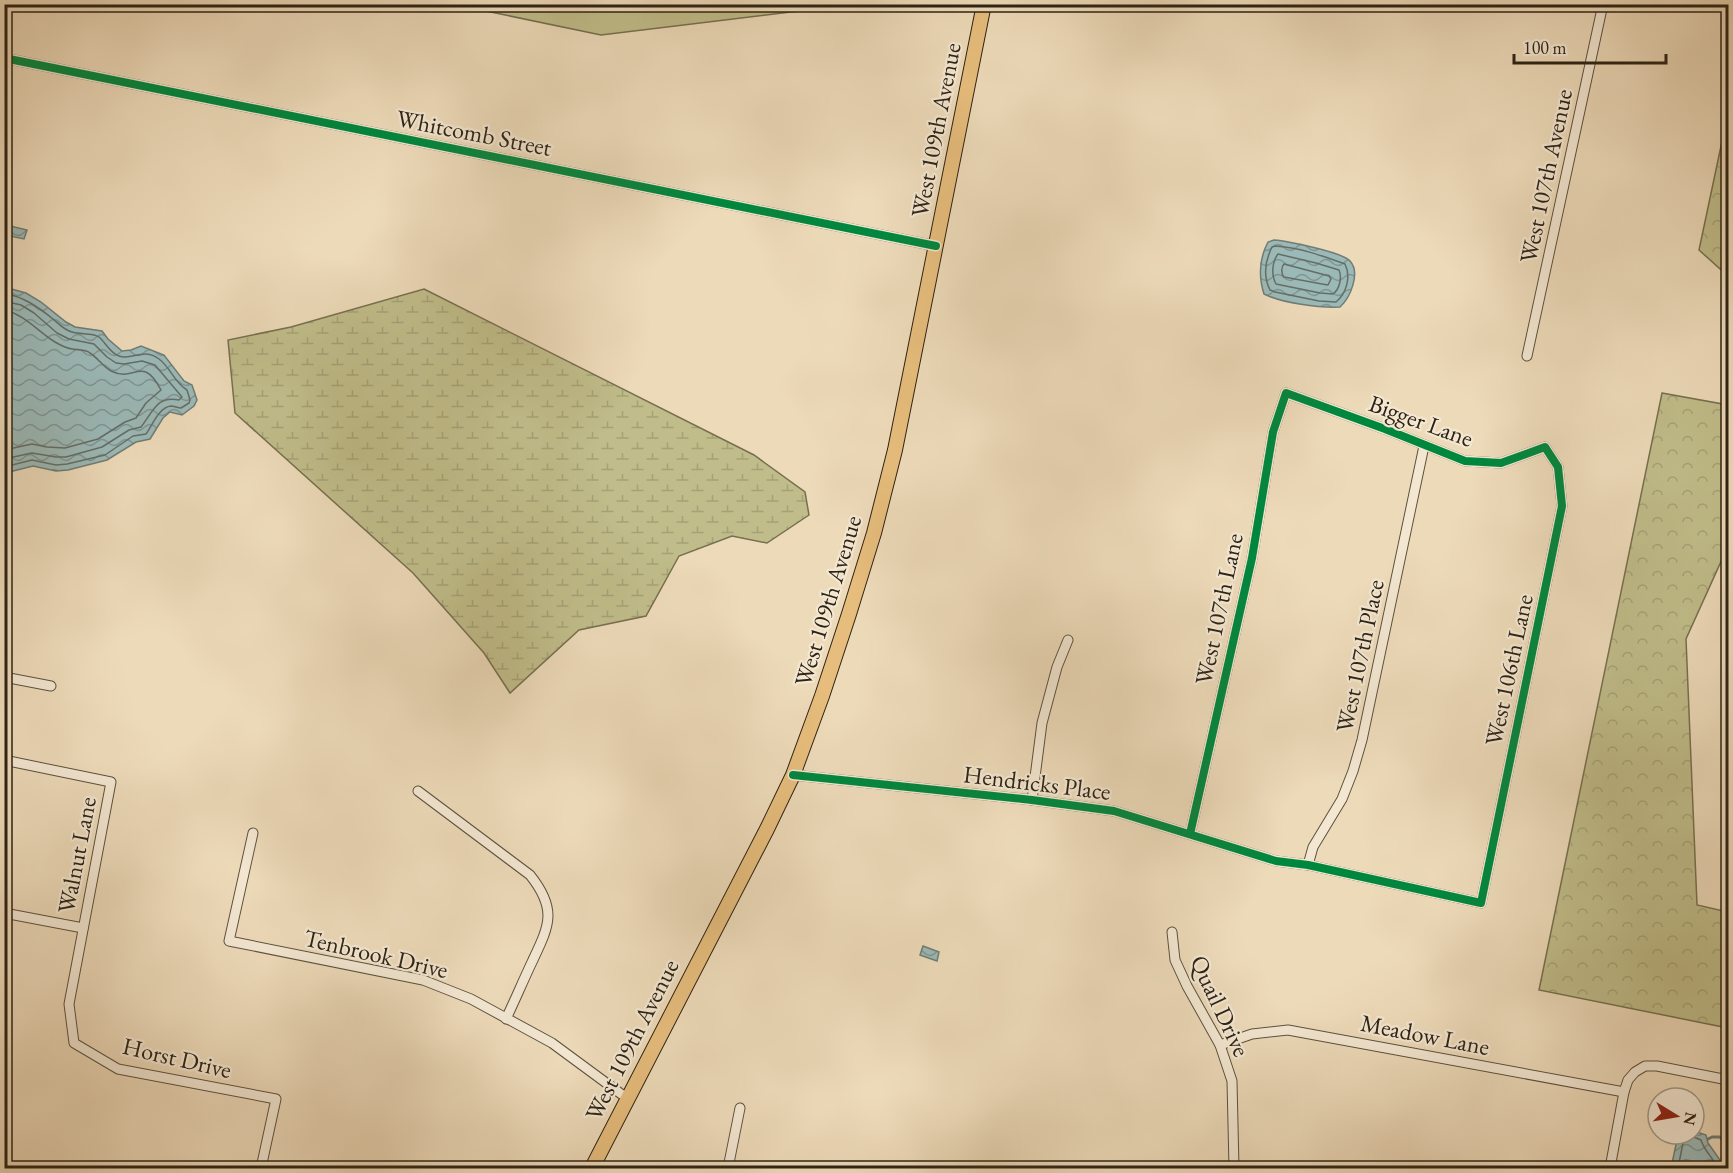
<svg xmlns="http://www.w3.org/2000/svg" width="1733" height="1173" font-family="'EB Garamond',serif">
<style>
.green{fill:#c0bd8a;stroke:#767050;stroke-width:1.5}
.forest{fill:url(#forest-crowns);stroke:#767050;stroke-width:1.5}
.wetland{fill:url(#wetland-marsh);stroke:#767050;stroke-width:1.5}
.water{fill:url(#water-waves);stroke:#6f7d76;stroke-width:1.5}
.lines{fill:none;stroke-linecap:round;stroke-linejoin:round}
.shore{stroke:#646e66;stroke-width:1.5}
.stream{stroke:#6f7d76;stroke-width:3}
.street-casing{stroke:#5d513e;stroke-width:11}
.primary-casing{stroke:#2d2315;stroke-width:16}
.street{stroke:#f3e7d2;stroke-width:9}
.primary{stroke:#e6bd7c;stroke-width:14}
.cycleway-casing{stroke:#f3e7d2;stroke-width:11}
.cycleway{stroke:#00873e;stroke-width:8}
.labels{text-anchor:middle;stroke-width:4.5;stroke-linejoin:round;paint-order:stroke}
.street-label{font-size:24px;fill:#2d2315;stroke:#f3e7d2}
</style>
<defs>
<pattern id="forest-crowns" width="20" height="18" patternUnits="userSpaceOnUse" patternTransform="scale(1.5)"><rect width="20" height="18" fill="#c0bd8a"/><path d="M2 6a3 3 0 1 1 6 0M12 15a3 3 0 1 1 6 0" fill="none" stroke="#a5a276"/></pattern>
<pattern id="wetland-marsh" width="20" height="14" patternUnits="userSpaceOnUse" patternTransform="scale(1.5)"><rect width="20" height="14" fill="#c0bd8a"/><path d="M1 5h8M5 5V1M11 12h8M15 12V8" fill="none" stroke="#a5a276"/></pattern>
<pattern id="water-waves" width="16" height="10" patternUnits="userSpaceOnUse" patternTransform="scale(1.5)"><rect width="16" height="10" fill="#9bb9b7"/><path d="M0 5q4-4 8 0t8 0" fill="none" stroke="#7f9694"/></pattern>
</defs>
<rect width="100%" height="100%" fill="#eddab9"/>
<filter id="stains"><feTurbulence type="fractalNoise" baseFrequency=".00333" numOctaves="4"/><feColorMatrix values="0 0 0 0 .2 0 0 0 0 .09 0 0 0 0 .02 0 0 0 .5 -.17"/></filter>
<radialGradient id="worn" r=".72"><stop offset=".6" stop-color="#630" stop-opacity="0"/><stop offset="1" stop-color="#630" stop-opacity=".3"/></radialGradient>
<!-- green -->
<polygon class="green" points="457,5 848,5 601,35"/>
<!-- forest -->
<g class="forest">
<polygon points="1728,113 1728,276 1699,250"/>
<polygon points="1662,393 1728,405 1728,546 1686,639 1697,905 1728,912 1728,1028 1539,990"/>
</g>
<!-- wetland -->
<polygon class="wetland" points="424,289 754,455 805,492 809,515 767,543 732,536 679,556 646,616 579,630 510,693 484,653 413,573 235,413 228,340 291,327"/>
<!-- water -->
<g class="water">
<polygon points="6,225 27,230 24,239 5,235"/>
<path d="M 1274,240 C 1287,241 1342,252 1350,261 C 1361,273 1350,298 1340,307 C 1319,308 1282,303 1264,294 C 1258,275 1259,259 1268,242 Z"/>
<polygon points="4,287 26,293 41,302 66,322 75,327 102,331 108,339 122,351 131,350 141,346 164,355 184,381 192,385 197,400 194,406 182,415 170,412 163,418 150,439 136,442 107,460 68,470 56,471 33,466 5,473"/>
<polygon points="923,946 939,952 937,961 920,955"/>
<polygon points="1694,1131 1706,1135 1708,1143 1722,1163 1721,1168 1671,1168 1677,1140 1682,1134 1694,1134"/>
</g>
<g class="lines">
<!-- shore -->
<g class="shore">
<path d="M 1275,246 C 1298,247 1323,256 1345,264 C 1351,276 1347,293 1336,302 L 1319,301 L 1275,292 L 1270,290 C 1263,276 1265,261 1272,247 Z"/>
<path d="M 1278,254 L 1316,263 L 1339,270 C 1342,277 1340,289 1333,294 L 1320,293 L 1276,284 C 1271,275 1272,262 1278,254 Z"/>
<path d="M 1284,264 L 1329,276 L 1331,279 L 1328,285 L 1322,284 L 1284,277 C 1281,274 1281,267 1284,264 Z"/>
<path d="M 4,293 C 24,297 38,307 53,319 C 59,324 64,330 72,332 C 80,335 92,332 99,337 C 106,343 110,353 119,356 C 132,361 143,347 159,359 C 171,368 174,382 187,390 L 190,400 L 189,403 L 181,408 C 178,408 174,406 171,406 C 159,407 152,426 146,434 L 133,436 L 105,455 L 67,464 L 56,465 L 32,460 L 4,467"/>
<path d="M 4,301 L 21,305 L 34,313 L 57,333 L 69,339 L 94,344 L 107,357 L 116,363 L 124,364 L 142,361 L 155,365 L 182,397 L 179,400 C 157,395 153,412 141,427 L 129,430 L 102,447 L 66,457 L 56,457 L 32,453 L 4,459"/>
<path d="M 4,310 C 26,315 37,331 55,342 C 60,345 66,348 72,349 C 77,350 85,349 90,353 C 98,358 102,366 111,371 C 135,383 142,354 161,390 L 146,403 L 136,418 L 125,422 L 98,439 L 65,448 L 47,447 L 32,444 L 4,450"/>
<path d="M 1678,1168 L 1683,1143 L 1689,1135 L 1701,1140 C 1704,1151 1714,1158 1717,1168"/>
</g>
<!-- stream -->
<polyline class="stream" points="1708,1139 1712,1137 1720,1137 1727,1145"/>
<!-- street casing -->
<g class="street-casing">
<g id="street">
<polyline points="4,58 936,246"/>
<polyline points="1527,356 1603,4"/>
<polyline points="4,677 51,686"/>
<polyline points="4,760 111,782 69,1004 74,1043 118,1069 276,1099 261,1168"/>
<polyline points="793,775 1032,800 1114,811 1276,861 1308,865 1481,903 1562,506 1558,467 1545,447 1501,463 1465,461 1385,429 1286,393 1273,432 1252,558 1190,834"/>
<path d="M 418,791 L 530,875 C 558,910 549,926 532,962 C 523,981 515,1000 506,1019"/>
<polyline points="1032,800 1042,723 1057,667 1068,640"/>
<polyline points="253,833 229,941 423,980 471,999 552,1043 628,1099"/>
<polyline points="1308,865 1313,847 1342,799 1353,771 1362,740 1424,446"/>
<polyline points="4,913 83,928"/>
<polyline points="1172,932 1175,960 1187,986 1220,1045 1232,1081 1234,1168"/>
<polyline points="1220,1045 1252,1034 1288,1030 1624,1092"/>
<polyline points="728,1168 740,1108"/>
<polyline points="1610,1168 1624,1092 1628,1080 1635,1072 1645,1066 1657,1066 1728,1080"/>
</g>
</g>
<!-- primary casing -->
<g class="primary-casing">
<polyline id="primary" points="592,1168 767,829 793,775 822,696 849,614 874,533 895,450 984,4"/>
</g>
<!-- street -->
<use href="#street" class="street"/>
<!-- primary -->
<use href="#primary" class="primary"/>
<!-- cycleway casing -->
<g class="cycleway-casing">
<g id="cycleway">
<polyline points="4,58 936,246"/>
<polyline points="793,775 1032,800 1114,811 1276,861 1308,865 1481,903 1562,506 1558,467 1545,447 1501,463 1465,461 1385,429 1286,393 1273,432 1252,558 1190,834"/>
</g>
</g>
<!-- cycleway -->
<use href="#cycleway" class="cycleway"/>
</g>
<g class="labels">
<!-- street labels -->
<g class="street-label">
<text transform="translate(936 130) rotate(-79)" y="8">West 109th Avenue</text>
<text transform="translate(474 133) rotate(11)" y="8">Whitcomb Street</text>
<text transform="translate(1546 176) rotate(-78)" y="8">West 107th Avenue</text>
<text transform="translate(1421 421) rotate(20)" y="8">Bigger Lane</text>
<text transform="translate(828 601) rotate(-73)" y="8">West 109th Avenue</text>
<text transform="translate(1219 609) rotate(-78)" y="8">West 107th Lane</text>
<text transform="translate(1360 656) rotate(-78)" y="8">West 107th Place</text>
<text transform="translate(1509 670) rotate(-78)" y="8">West 106th Lane</text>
<text transform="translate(1037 783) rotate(7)" y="8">Hendricks Place</text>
<text transform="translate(77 855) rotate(-79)" y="8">Walnut Lane</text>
<text transform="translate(376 954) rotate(13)" y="8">Tenbrook Drive</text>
<text transform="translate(1220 1006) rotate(65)" y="8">Quail Drive</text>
<text transform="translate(1425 1035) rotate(11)" y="8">Meadow Lane</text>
<text transform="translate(632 1040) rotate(-63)" y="8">West 109th Avenue</text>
<text transform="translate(177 1058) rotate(13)" y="8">Horst Drive</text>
</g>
</g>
<!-- margin -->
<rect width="1733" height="1173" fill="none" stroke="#eddab9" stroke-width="24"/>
<rect x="6" y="6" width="1721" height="1161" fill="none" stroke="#2d2315" stroke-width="3"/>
<rect x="12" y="12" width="1709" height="1149" fill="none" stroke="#2d2315" stroke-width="1.5"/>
<!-- north arrow -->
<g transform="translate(1676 1116) rotate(101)"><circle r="28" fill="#f3e7d2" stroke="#a49986" stroke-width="1.5"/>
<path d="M0-4.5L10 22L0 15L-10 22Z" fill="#8f2418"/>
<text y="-9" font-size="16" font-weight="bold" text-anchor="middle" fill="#2d2315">N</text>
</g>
<!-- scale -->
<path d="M1514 54v9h152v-9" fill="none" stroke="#2d2315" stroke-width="3"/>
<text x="1523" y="54" font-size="18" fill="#2d2315" stroke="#f3e7d2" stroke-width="4.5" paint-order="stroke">100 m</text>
<rect width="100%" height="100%" filter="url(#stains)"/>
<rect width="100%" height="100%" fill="url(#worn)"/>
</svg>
